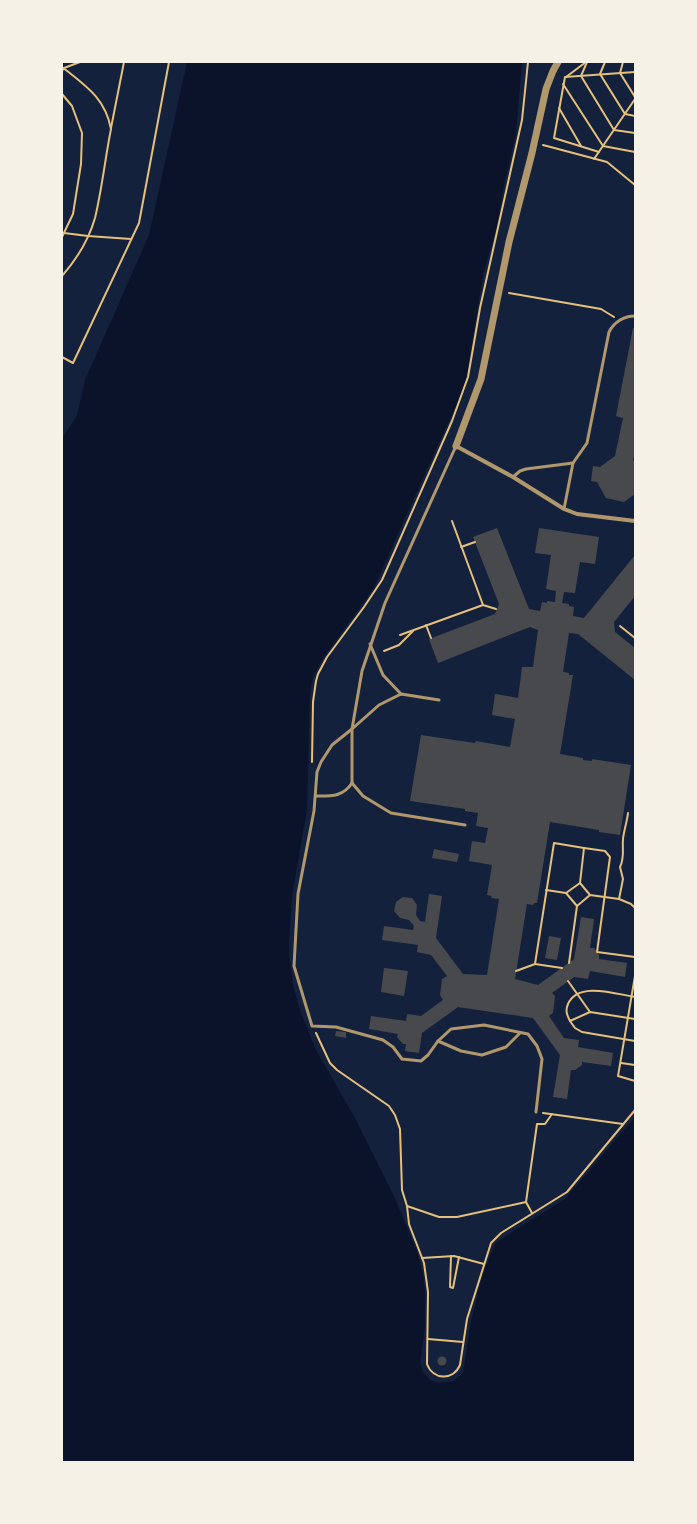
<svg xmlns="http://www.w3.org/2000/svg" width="697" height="1524" font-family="'Fira Sans',sans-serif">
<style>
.water{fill:#0b132b}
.building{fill:#48494c}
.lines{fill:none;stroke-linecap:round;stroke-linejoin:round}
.path{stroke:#e5c07b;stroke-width:2}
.service{stroke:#b1986c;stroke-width:3}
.minor{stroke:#b1986c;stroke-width:4}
.tertiary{stroke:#b1986c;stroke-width:7}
</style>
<rect width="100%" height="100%" fill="#14213d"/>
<!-- water -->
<polygon class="water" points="187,62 522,62 516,134 505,181 497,226 483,275 467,374 462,392 389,554 374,588 322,660 313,677 310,693 307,809 292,896 290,923 289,952 293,985 301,1013 316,1050 355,1118 393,1194 417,1251 423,1274 425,1291 425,1327 420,1363 423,1372 430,1380 439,1383 453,1381 463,1373 471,1321 483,1273 495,1244 507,1235 565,1199 635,1117 635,1462 62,1462 62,446 63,437 77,415 85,380 149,235"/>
<!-- building -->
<g class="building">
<polygon points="633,328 635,328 635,452 633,460 635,462 635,494 624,502 606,498 597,482 591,481 593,466 600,467 615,456 623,418 616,416"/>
<polygon points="497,528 529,609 540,611 542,602 547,603 547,601 555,602 556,591 546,589 551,555 535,553 539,528 599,537 595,564 580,562 575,593 564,592 562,603 569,604 569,606 574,607 573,616 584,618 635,555 635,596 614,622 615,632 635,648 635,680 578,634 569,633 563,672 569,673 569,675 573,675 560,754 583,758 583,760 592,761 592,759 631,765 620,835 599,832 599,830 550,822 537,903 534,903 533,905 527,904 515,979 538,985 574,959 581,917 594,919 590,948 594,948 599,955 599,959 627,963 625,977 590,971 588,979 574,977 552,993 555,996 553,1013 549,1016 564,1038 579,1040 578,1047 613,1053 611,1066 582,1062 582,1065 575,1070 571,1070 567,1099 553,1097 560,1055 533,1018 458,1007 422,1033 419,1053 405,1051 406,1044 403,1044 397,1037 398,1034 369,1029 371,1016 406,1021 407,1014 421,1016 443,1000 440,995 442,979 447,976 431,955 417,952 418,945 382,940 384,926 413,930 414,926 409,920 400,918 394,911 396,902 403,897 412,898 417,905 416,915 420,921 425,922 429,894 442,896 436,938 463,974 487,975 499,899 491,898 492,896 487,895 492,865 469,861 472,841 485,843 488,828 476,826 478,813 465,811 465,809 410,801 421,735 475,743 476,741 510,747 515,719 492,715 495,694 518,698 522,667 533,667 538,630 530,627 438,663 429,639 495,614 499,604 473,537"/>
<polygon points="434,849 459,854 457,862 432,858"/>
<polygon points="549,936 561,938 557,960 545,958"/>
<polygon points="384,968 408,971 404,996 381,992"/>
<polygon points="336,1031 346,1032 346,1038 335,1036"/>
<circle cx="442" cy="1361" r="4.5"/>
</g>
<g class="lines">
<!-- path -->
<g class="path">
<polyline points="587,62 581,76 614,130 635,133"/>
<polyline points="605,62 600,74 625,114 635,116"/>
<polyline points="623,62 620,73 635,97"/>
<path d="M 62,67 C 86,86 105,98 111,129 C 105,159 102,189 95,218 C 89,239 76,260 62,276"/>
<polyline points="62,71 64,68 80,62"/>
<polyline points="566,77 586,62"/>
<polyline points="563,84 603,146 635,152"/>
<polyline points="62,94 72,106 82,133 81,164 73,214 62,237"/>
<polyline points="559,108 581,146"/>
<polyline points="111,128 124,62"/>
<polyline points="543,145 607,162 635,185"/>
<polyline points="599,152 554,138 565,77 635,72"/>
<polyline points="594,159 635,99"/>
<polyline points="64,233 88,236 131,239"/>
<polyline points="509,293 601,309 614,317"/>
<polyline points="62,357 73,363 139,223 169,62"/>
<polyline points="452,521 483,605"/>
<polyline points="461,547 475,542"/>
<polyline points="426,625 431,638"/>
<polyline points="620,626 635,638"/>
<polyline points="400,635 483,605 496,609"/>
<polyline points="384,651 399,645 413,631"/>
<polyline points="312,762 313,702 316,681 318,674 327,657 364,607 382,580 452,421 468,377 480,308 522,120 528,62"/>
<path d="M 628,813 C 627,822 624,830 623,839 C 622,849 625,857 620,867 L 623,879 L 619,899 L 631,904 L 635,908"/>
<polyline points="584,848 605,851 610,857 597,952 635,957"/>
<polyline points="546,890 566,893"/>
<polyline points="590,895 580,883 566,893 577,906 590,895 619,899"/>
<polyline points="569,963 577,906"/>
<polyline points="562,968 535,964 554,843 584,848 580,883"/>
<polyline points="516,971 535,964"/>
<polyline points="635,976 618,1076 635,1081"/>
<polyline points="568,981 590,1012"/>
<path d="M 635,997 C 616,994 578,981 568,1004 C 565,1011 567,1015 570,1021 L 590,1012 L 635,1019"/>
<polyline points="570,1021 575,1028 582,1032 635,1041"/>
<path d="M 316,1033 L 330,1063 L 337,1070 L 389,1106 L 395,1115 L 400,1129 L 402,1190 L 407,1206 L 409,1224 L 424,1263 L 428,1292 L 427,1364 C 433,1380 453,1381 460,1365 L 467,1319 L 491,1243 L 501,1233 L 567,1192 L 635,1110"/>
<polyline points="621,1063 635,1065"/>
<polyline points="543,1113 623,1124"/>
<polyline points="407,1206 439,1217 457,1217 526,1202"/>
<polyline points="532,1213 526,1202 537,1124 545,1124 552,1114"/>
<polyline points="451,1256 450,1287 453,1288 459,1257"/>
<polyline points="422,1258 454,1256 484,1264"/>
<polyline points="428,1339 463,1342"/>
</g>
<!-- service -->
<g class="service">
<polyline points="513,477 520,471 526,469 573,463"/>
<path d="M 564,509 L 573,463 L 587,443 L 609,332 C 614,322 624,316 635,316"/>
<polyline points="370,644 383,675 401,694"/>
<polyline points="439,700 401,694 379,705 352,729 332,745 321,762 317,772 314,811 298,894 294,966 312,1026 336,1027 383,1040 393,1047 402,1059 421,1061 428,1055 438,1041 451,1029 484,1025 528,1034 537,1046 542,1059 536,1112"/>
<polyline points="352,783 352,729 362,671 385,603 456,446"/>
<polyline points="352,783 363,796 391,813 465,825"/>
<path d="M 316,796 C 331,796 343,797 352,783"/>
<polyline points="438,1041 461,1051 482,1055 506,1047 520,1033"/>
</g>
<!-- minor -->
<polyline class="minor" points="456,446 513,477 564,509 577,514 635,521"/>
<!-- tertiary -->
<polyline class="tertiary" points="456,446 481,379 509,242 532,153 546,89 553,71 558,62"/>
</g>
<!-- border -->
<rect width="697" height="1524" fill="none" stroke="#f6f1e7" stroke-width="126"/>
</svg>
